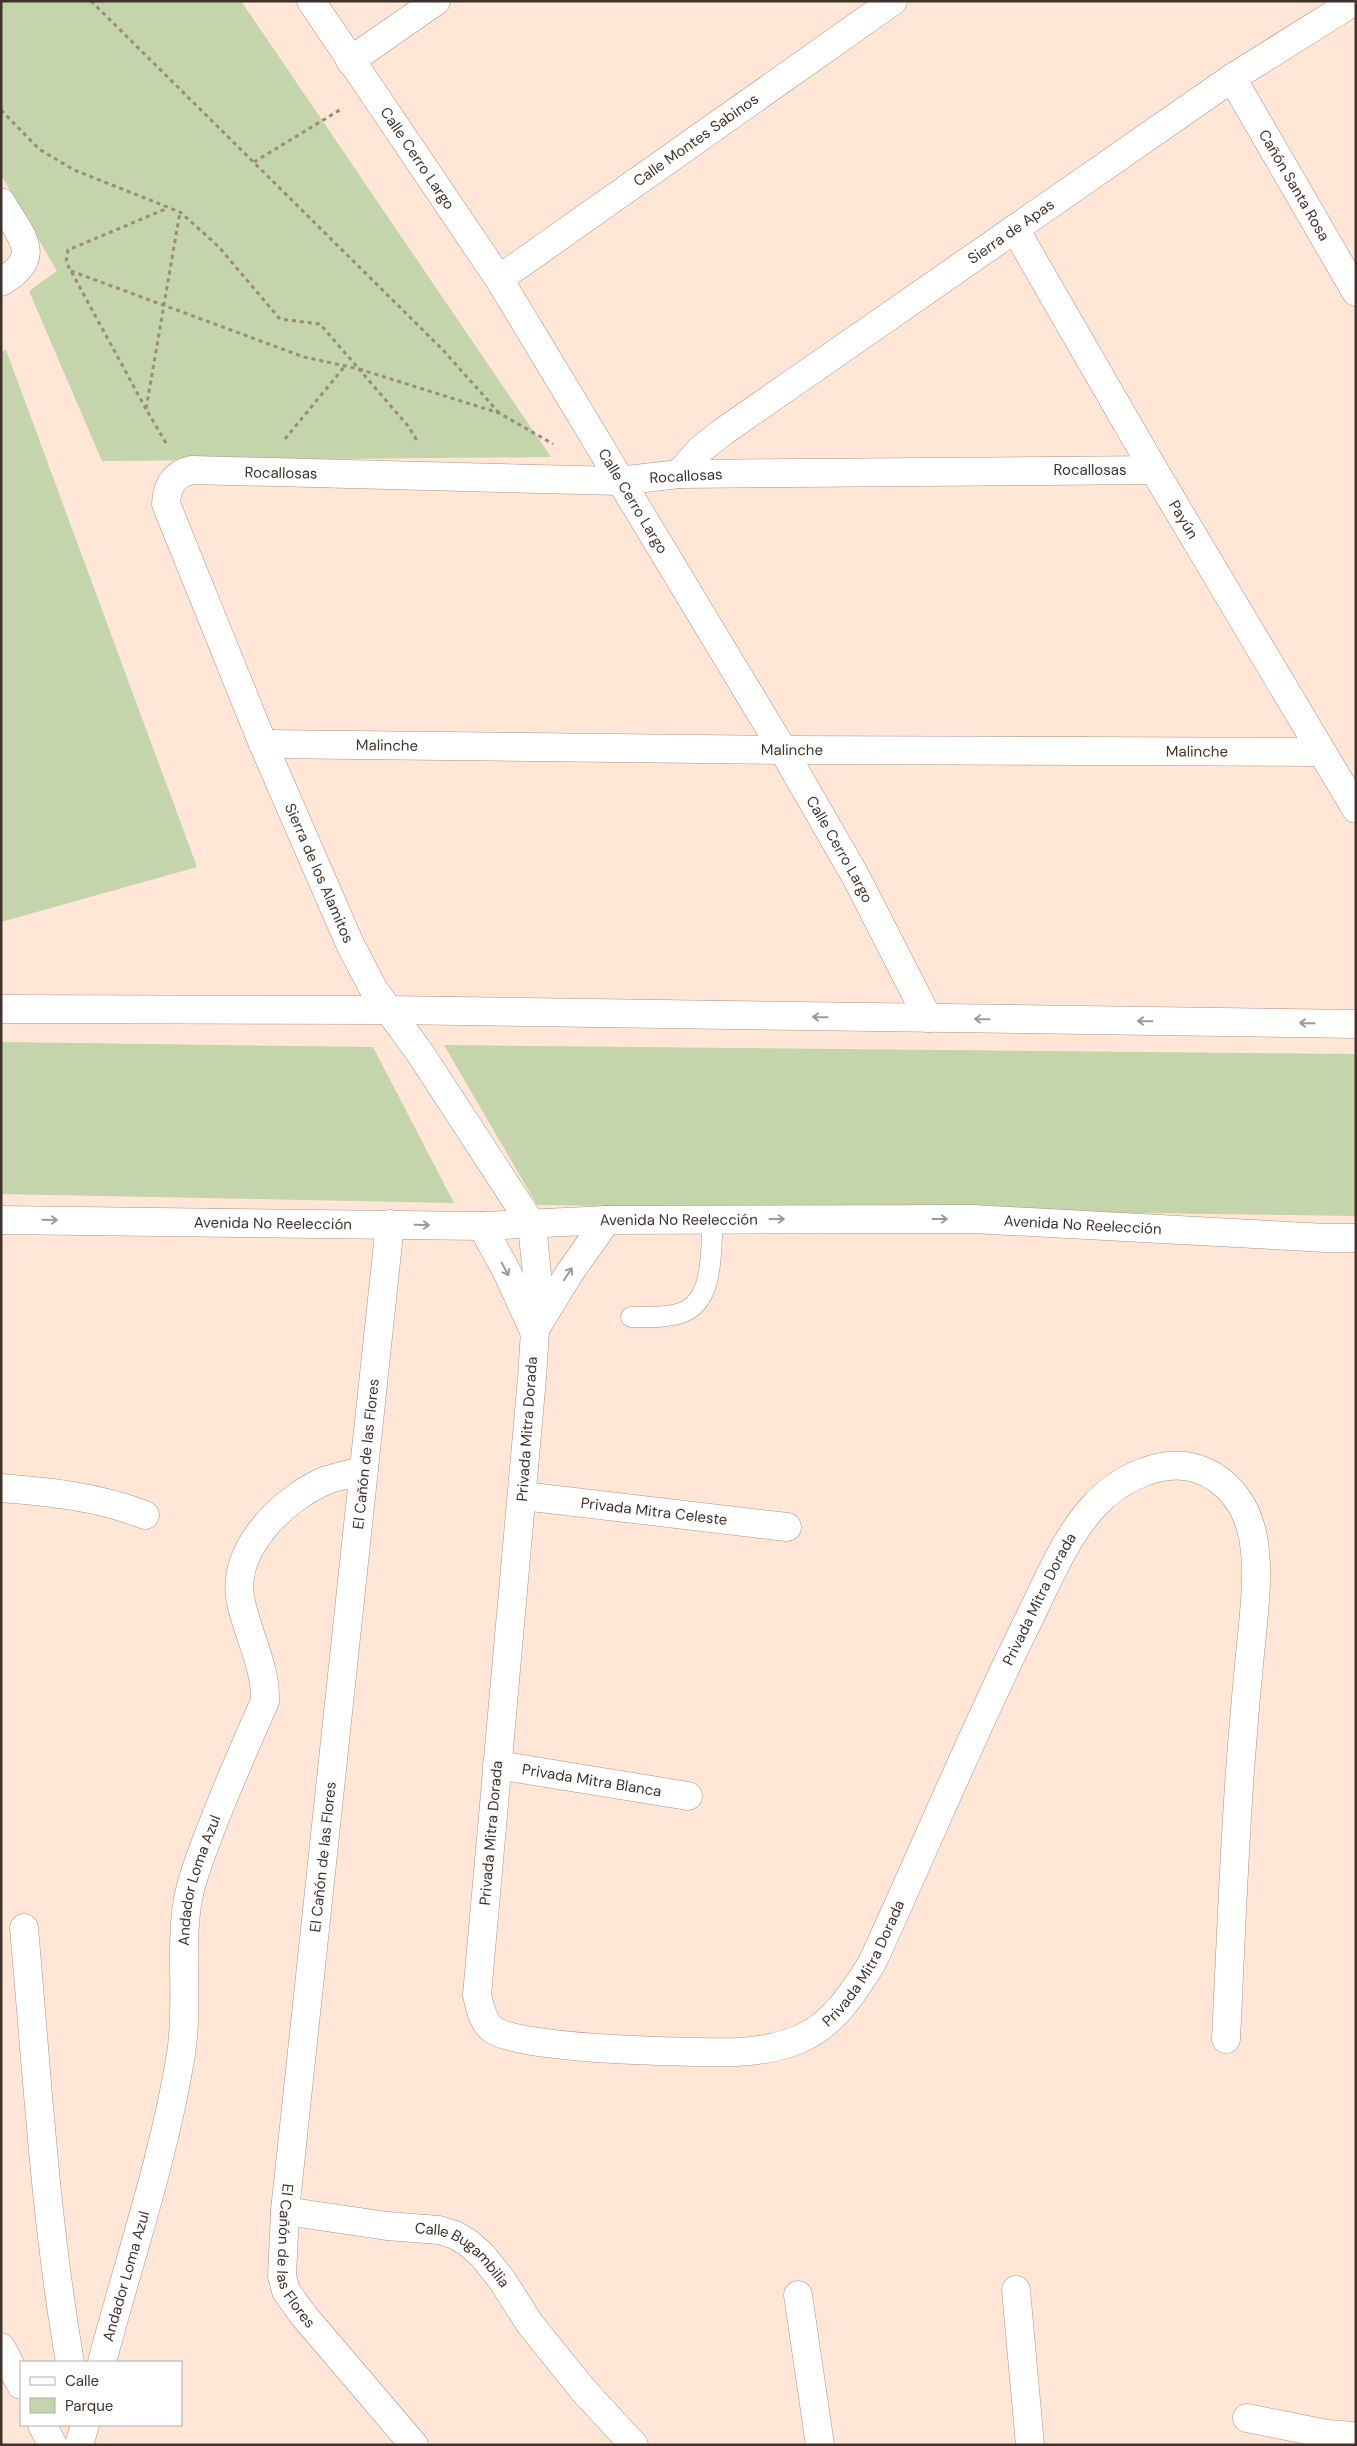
<svg xmlns="http://www.w3.org/2000/svg" width="1357" height="2446" font-family="'DM Sans',sans-serif">
<style>
.green{fill:#c4d4ab}
.lines{fill:none;stroke-linecap:round;stroke-linejoin:round}
.service-casing{stroke:#ae9180;stroke-width:21}
.minor-casing{stroke:#ae9180;stroke-width:29}
.tertiary-casing{stroke:#ae9180;stroke-width:29}
.path{stroke:#9c8a7f;stroke-width:3;stroke-dasharray:4 4;stroke-linecap:butt}
.service{stroke:#fff;stroke-width:20}
.minor{stroke:#fff;stroke-width:28}
.tertiary{stroke:#fff;stroke-width:28}
.oneway{stroke:#9f9996}
.labels{text-anchor:middle;stroke-width:5;stroke-linejoin:round;paint-order:stroke}
.street-label{font-size:15px;fill:#3f332c;stroke:#fff}
</style>
<rect width="100%" height="100%" fill="#ffe6d7"/>
<!-- green -->
<g class="green">
<polygon points="1,1 241,1 551,457 102,461 29,291 57,271 1,175"/>
<polygon points="6,350 197,867 1,922 1,352"/>
<polygon points="1,1042 373,1047 454,1203 1,1194"/>
<polygon points="444,1045 1356,1054 1356,1216 537,1205"/>
</g>
<g class="lines">
<!-- service casing -->
<g class="service-casing">
<path id="service" d="M 631,1317 C 647,1317 666,1318 681,1313 C 716,1301 710,1248 713,1219"/>
</g>
<!-- minor casing -->
<g class="minor-casing">
<g id="minor">
<path id="s1" d="M 311,1 L 499,279 L 783,750 L 856,877 L 928,1018"/>
<polyline points="350,61 436,1"/>
<path id="s2" d="M 1232,78 L 1356,292"/>
<path d="M 1,202 C 21,237 45,256 1,282"/>
<path id="s3" d="M 1015,229 L 1154,470 L 1356,809"/>
<path id="s4" d="M 499,279 L 893,1"/>
<path id="s5" d="M 1154,470 L 679,474 L 619,481 L 192,470 C 174,474 167,486 166,504 L 263,744 L 350,944 L 374,990 L 420,1053 L 532,1225 L 538,1284 L 532,1378 L 477,1995 C 480,2006 482,2021 492,2029 C 518,2050 697,2053 737,2052 C 757,2051 781,2047 800,2039 C 834,2024 853,1993 872,1963 C 924,1850 972,1734 1027,1623 C 1046,1585 1065,1537 1094,1506 C 1118,1479 1163,1457 1198,1469 C 1229,1480 1247,1506 1253,1537 C 1259,1569 1255,1603 1252,1635 C 1248,1671 1245,1708 1242,1745 C 1234,1842 1231,1941 1226,2039"/>
<path id="s6" d="M 679,474 L 700,450 L 724,431 L 1232,78 L 1355,1"/>
<path id="s7" d="M 263,744 L 783,750 L 1321,752"/>
<path id="s8" d="M 390,1224 L 285,2211 L 282,2276 L 286,2291 L 304,2316 L 414,2445"/>
<path d="M 1,1488 C 51,1492 99,1497 145,1515"/>
<path id="s9" d="M 523,1496 L 787,1527"/>
<path id="s10" d="M 497,1765 L 688,1796"/>
<path d="M 24,1928 C 37,2073 45,2219 70,2362"/>
<path id="s11" d="M 285,2211 L 387,2226 L 439,2230 L 455,2235 L 467,2242 L 482,2255 L 502,2280 L 530,2324 L 584,2391 L 634,2445"/>
<polyline points="1016,2290 1030,2445"/>
<polyline points="798,2295 820,2445"/>
<polyline points="1,2347 21,2385"/>
<path id="s12" d="M 102,2362 C 129,2260 164,2159 181,2054 C 189,2003 179,1950 188,1899 C 192,1877 201,1855 209,1834 C 226,1789 245,1746 265,1701 C 266,1666 248,1636 241,1602 C 229,1551 283,1498 327,1480 C 339,1476 352,1474 364,1470"/>
<polyline points="1247,2418 1327,2434 1356,2436"/>
<polyline points="42,2425 53,2445"/>
<polyline points="79,2445 85,2425"/>
</g>
</g>
<!-- tertiary casing -->
<g class="tertiary-casing">
<g id="tertiary">
<polyline points="1,1009 388,1010 1356,1024"/>
<path id="s13" d="M 1,1220 L 482,1226 L 607,1220 L 973,1219 L 1326,1238 L 1356,1238"/>
<polyline points="482,1226 507,1272 534,1331"/>
<polyline points="534,1331 570,1272 607,1220"/>
</g>
</g>
<!-- path -->
<g class="path">
<polyline points="91,1 443,350 499,413"/>
<polyline points="1,110 39,149 74,170 180,212 218,246 280,319 320,324 359,369 499,413 553,444"/>
<polyline points="254,162 343,108"/>
<polyline points="71,271 304,357 359,369 408,426 418,442"/>
<polyline points="146,409 66,262 68,250 168,208"/>
<polyline points="285,439 345,366"/>
<polyline points="166,443 146,409 180,212"/>
</g>
<!-- service -->
<use href="#service" class="service"/>
<!-- minor -->
<use href="#minor" class="minor"/>
<!-- tertiary -->
<use href="#tertiary" class="tertiary"/>
</g>
<!-- one-way arrows -->
<defs><path id="oneway-shaft" d="M-6 0H5M1.5-3L5.5 0L1.5 3" fill="none" stroke-width="1.6" stroke-linecap="round" stroke-linejoin="round" transform="scale(1.25)"/></defs>
<g class="oneway">
<use href="#oneway-shaft" transform="translate(820 1017) rotate(-179)"/>
<use href="#oneway-shaft" transform="translate(982 1019) rotate(-179)"/>
<use href="#oneway-shaft" transform="translate(1145 1021) rotate(-179)"/>
<use href="#oneway-shaft" transform="translate(1307 1023) rotate(-179)"/>
<use href="#oneway-shaft" transform="translate(777 1219)"/>
<use href="#oneway-shaft" transform="translate(940 1219)"/>
<use href="#oneway-shaft" transform="translate(50 1220) rotate(1)"/>
<use href="#oneway-shaft" transform="translate(422 1225) rotate(1)"/>
<use href="#oneway-shaft" transform="translate(505 1269) rotate(62)"/>
<use href="#oneway-shaft" transform="translate(568 1274) rotate(-57)"/>
</g>
<g class="labels">
<!-- street labels -->
<g class="street-label">
<text dy="5" stroke="none"><textPath href="#s4" startOffset="241">Calle Montes Sabinos</textPath></text>
<text dy="5" stroke="none"><textPath href="#s1" startOffset="190">Calle Cerro Largo</textPath></text>
<text dy="5" stroke="none"><textPath href="#s2" startOffset="124">Cañón Santa Rosa</textPath></text>
<text dy="5" stroke="none"><textPath href="#s6" startOffset="412">Sierra de Apas</textPath></text>
<text x="1090" y="475">Rocallosas</text>
<text transform="translate(281 473) rotate(1)" y="5">Rocallosas</text>
<text transform="translate(686 476) rotate(-3)" y="5">Rocallosas</text>
<text dy="5" stroke="none"><textPath href="#s1" startOffset="595">Calle Cerro Largo</textPath></text>
<text dy="5" stroke="none"><textPath href="#s3" startOffset="336">Payún</textPath></text>
<text dy="5" stroke="none"><textPath href="#s7" startOffset="124">Malinche</textPath></text>
<text dy="5" stroke="none"><textPath href="#s7" startOffset="529">Malinche</textPath></text>
<text dy="5" stroke="none"><textPath href="#s7" startOffset="934">Malinche</textPath></text>
<text dy="5" stroke="none"><textPath href="#s1" startOffset="1000">Calle Cerro Largo</textPath></text>
<text dy="5" stroke="none"><textPath href="#s5" startOffset="1409">Sierra de los Alamitos</textPath></text>
<text dy="5" stroke="none"><textPath href="#s13" startOffset="678">Avenida No Reelección</textPath></text>
<text dy="5" stroke="none"><textPath href="#s13" startOffset="272">Avenida No Reelección</textPath></text>
<text dy="5" stroke="none"><textPath href="#s13" startOffset="1082">Avenida No Reelección</textPath></text>
<text transform="translate(527 1429) rotate(-86)" y="5">Privada Mitra Dorada</text>
<text transform="translate(366 1454) rotate(-84)" y="5">El Cañón de las Flores</text>
<text dy="5" stroke="none"><textPath href="#s9" startOffset="132">Privada Mitra Celeste</textPath></text>
<text dy="5" stroke="none"><textPath href="#s5" startOffset="3451">Privada Mitra Dorada</textPath></text>
<text dy="5" stroke="none"><textPath href="#s10" startOffset="96">Privada Mitra Blanca</textPath></text>
<text transform="translate(491 1833) rotate(-85)" y="5">Privada Mitra Dorada</text>
<text transform="translate(323 1857) rotate(-84)" y="5">El Cañón de las Flores</text>
<text dy="5" stroke="none"><textPath href="#s12" startOffset="494">Andador Loma Azul</textPath></text>
<text dy="5" stroke="none"><textPath href="#s5" startOffset="3046">Privada Mitra Dorada</textPath></text>
<text dy="5" stroke="none"><textPath href="#s8" startOffset="1041">El Cañón de las Flores</textPath></text>
<text dy="5" stroke="none"><textPath href="#s11" startOffset="188">Calle Bugambilia</textPath></text>
<text dy="5" stroke="none"><textPath href="#s12" startOffset="89">Andador Loma Azul</textPath></text>
</g>
</g>
<!-- border -->
<rect width="1357" height="2446" fill="none" stroke="#3f332c" stroke-width="5"/>
<!-- legend -->
<rect x="20" y="2361" width="162" height="65" fill="#ffffff" stroke="#b2adab"/>
<rect x="30" y="2377" width="25" height="8" fill="#ffffff" stroke="#b2adab"/>
<text x="65" y="2386" font-size="15" fill="#3f332c">Calle</text>
<rect x="30" y="2398" width="25" height="15" fill="#c4d4ab" stroke="#b2adab"/>
<text x="65" y="2411" font-size="15" fill="#3f332c">Parque</text>
</svg>
